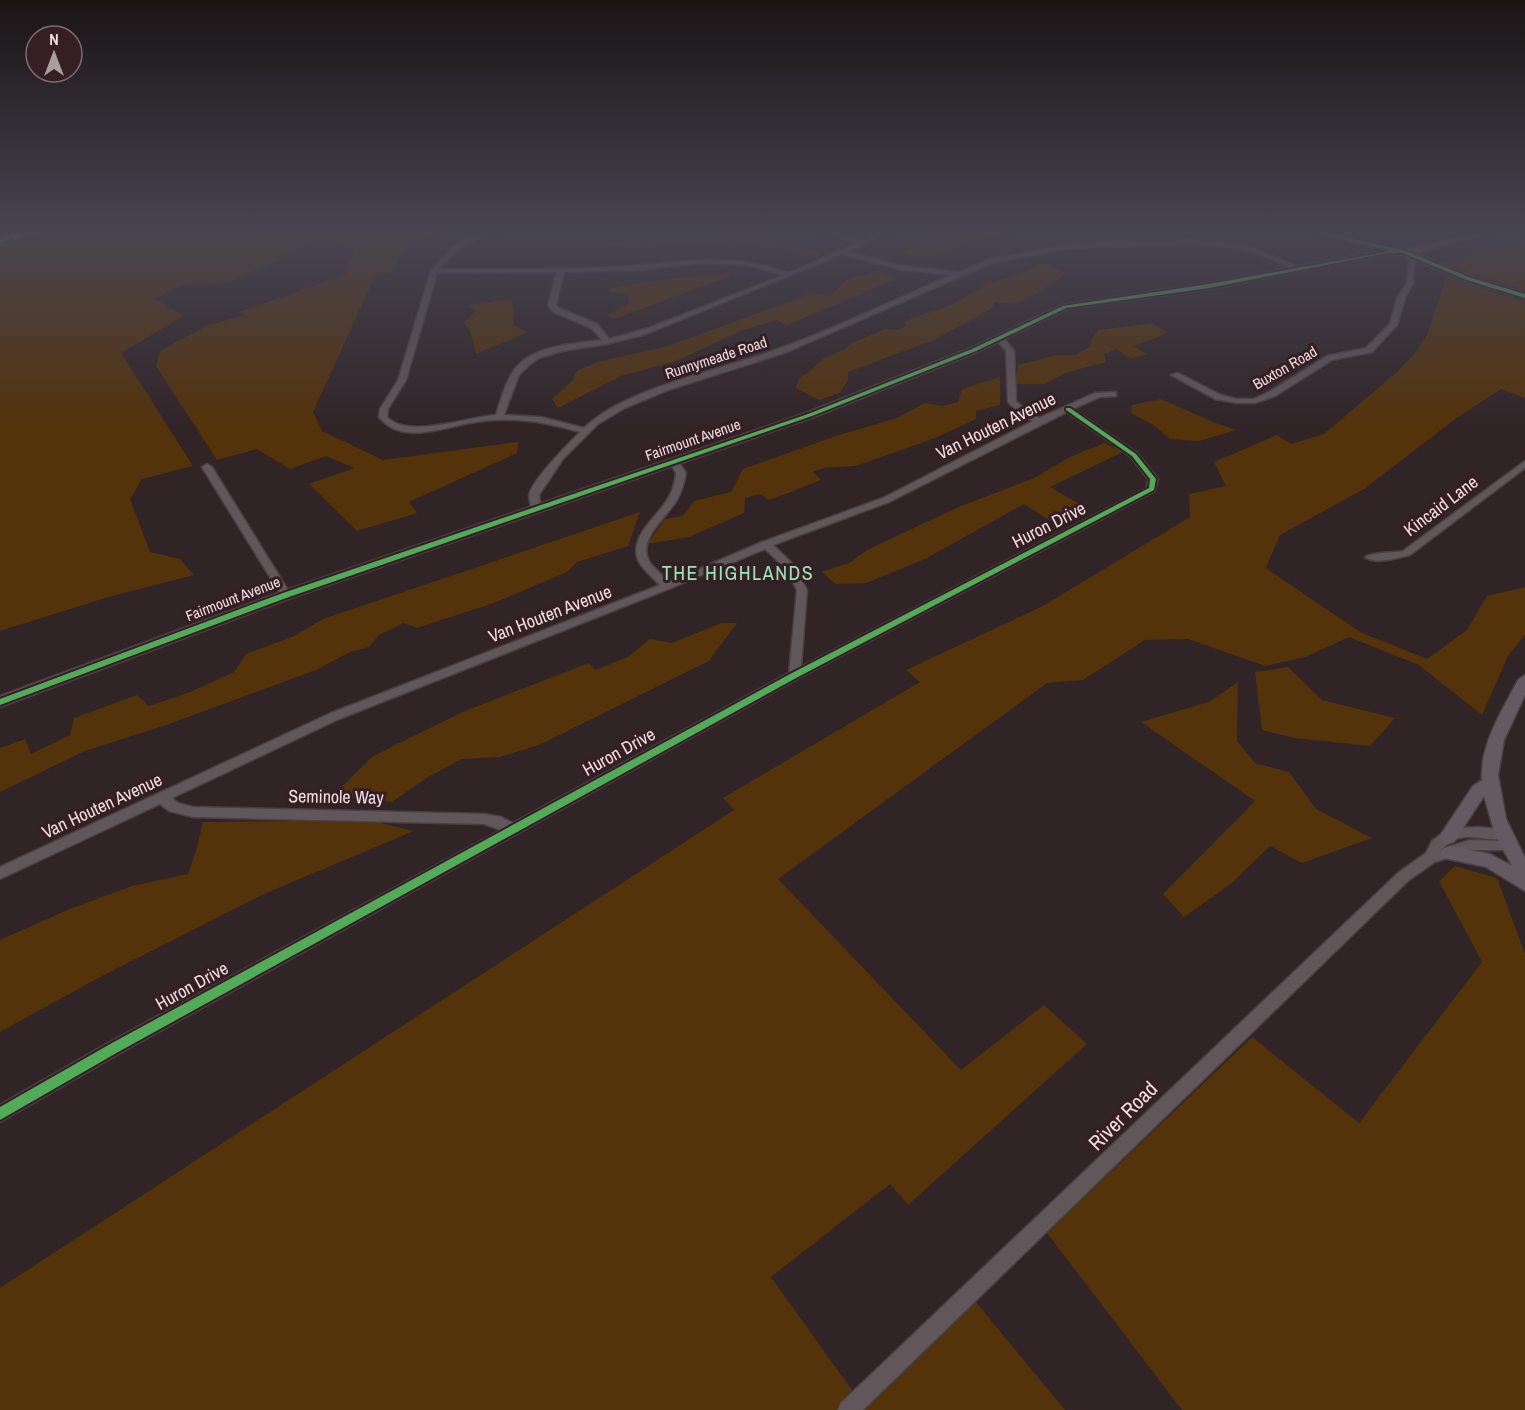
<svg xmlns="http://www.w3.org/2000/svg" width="1525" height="1410" font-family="'Archivo Narrow',sans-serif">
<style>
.green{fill:#54320a}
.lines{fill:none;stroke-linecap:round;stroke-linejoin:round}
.minor-casing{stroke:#4a3f42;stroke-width:3}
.major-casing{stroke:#4a3f42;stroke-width:3}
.minor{fill:#615659;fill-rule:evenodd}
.major{fill:#675961;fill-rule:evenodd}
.quiet{stroke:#af9288;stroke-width:4.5;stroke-dasharray:9 4.5;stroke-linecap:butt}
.cycleway-casing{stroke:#361e25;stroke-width:4}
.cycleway{fill:#51ab58;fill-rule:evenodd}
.labels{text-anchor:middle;stroke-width:6;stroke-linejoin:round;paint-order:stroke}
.far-street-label{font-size:15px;fill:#efdde2;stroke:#361e25}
.street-label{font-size:18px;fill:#efdde2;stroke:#361e25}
.neighbourhood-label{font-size:20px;letter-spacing:1.5px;fill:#96e5b9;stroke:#361e25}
.near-street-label{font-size:21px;fill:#efdde2;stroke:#361e25}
</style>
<rect width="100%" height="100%" fill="#302427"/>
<!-- green -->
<g class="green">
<polygon points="0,231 444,231 407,248 390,274 376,274 313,412 322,431 383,460 518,442 517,453 409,502 417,513 357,531 309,484 354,468 326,456 290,469 257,449 217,460 156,366 160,351 206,326 245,315 239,312 345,275 354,250 323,241 279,256 282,258 231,282 182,285 155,299 184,316 121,353 193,466 142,479 130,499 150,552 180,559 194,575 105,598 0,631"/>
<path d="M 978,231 L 1023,231 L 971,243 L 938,256 L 901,255 C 925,230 948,237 978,231 Z"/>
<path d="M 745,234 L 783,238 L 776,242 L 785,246 L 800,245 L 823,254 L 816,258 C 791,248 772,251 747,245 L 567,250 L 566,247 L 636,240 L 639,244 L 647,243 L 649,239 Z"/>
<polygon points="1525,242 1525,290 1478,276 1446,263"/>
<polygon points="1044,263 1066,273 1042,291 1014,304 995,302 991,309 936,339 848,372 848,380 840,393 819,400 796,388 799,378 809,372 824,358 845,349 852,343 885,329 897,330 906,326 905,321 953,304 991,282 1012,277"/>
<polygon points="878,271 897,279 787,325 777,320 743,330 676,361 621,376 558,408 552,399 572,381 577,371 597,362 668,346 805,296 809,293 831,295 847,280"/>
<polygon points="728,274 731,276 614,319 607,315 629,303 628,295 608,292 610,288 666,279"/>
<polygon points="1447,276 1498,294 1525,301 1525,398 1501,389 1458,417 1364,489 1280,535 1266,568 1360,632 1427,659 1467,630 1487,596 1525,587 1525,635 1508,656 1482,715 1419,665 1349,637 1305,657 1265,666 1188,639 1145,640 1083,680 1047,683 778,879 961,1070 1044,1005 1087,1044 908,1205 890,1184 771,1277 864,1407 975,1301 1065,1410 0,1410 0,1288 734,810 723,798 920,682 906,670 1043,606 1190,517 1189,494 1226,486 1214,462 1277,435 1291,444 1324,434 1397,372 1416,352 1427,335"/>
<polygon points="512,299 514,315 513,325 528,332 476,354 470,331 464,322 476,311 467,305"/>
<polygon points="1153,323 1168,333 1134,346 1147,354 1131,359 1117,349 1104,354 1106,362 1068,372 1044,384 1016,384 1018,365 1057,355 1075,355 1090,347 1091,340 1098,330"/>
<polygon points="1000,377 1000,405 976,411 976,419 935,438 856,466 824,468 813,472 821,480 770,500 759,494 745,498 744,513 689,537 647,544 665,519 683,516 694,501 731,492 743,469 836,436 897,418 925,403 943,406 958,402 962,389"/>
<polygon points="1161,399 1213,422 1236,430 1199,441 1170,439 1153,425 1131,413 1132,405"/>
<polygon points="1104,443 1123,452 1050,487 1088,509 1059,526 1024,504 925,559 866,583 836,584 822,572 849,563 867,550 903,533 961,506 1034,478 1070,457"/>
<polygon points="640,512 628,546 577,562 567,572 494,603 417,628 403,623 379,635 369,647 350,652 316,670 169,724 85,751 0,792 0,748 25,739 31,754 70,735 74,718 137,695 149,706 190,692 234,672 246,654 294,636 323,619"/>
<polygon points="721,623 737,623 709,661 539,745 500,757 462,759 428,777 392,802 332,796 372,757 399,743 465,711 589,663 595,670 628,657 650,639 672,643"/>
<polygon points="1288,667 1322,700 1395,718 1370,746 1295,738 1262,730 1255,672"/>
<polygon points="1238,682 1237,741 1255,763 1289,772 1316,809 1372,838 1302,863 1270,846 1232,883 1184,917 1163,894 1255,801 1141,722 1209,702"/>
<polygon points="368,820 414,831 264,894 100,977 0,1032 0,940 72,908 132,886 188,874 196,851 203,822"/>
<polygon points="1455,866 1497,878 1525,954 1525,1410 1182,1410 1047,1233 1252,1037 1359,1123 1482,962 1439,881"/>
</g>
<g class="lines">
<!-- minor casing -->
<g class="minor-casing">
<g id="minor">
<path d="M 491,231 L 506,231 C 500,234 493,234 487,236 C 468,242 451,253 439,269 C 497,269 555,270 613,267 C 678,264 725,250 789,273 L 857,243 L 820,231 L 830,231 L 862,241 L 883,231 L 891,231 L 849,252 L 902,266 L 959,272 L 988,260 L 1071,244 L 1194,239 L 1252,247 L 1300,268 L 1295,269 L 1249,250 L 1194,243 L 1071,248 L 992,263 L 784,353 L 668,390 L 625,408 L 598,424 L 563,459 L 539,495 L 541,509 L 536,512 L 531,509 C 531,505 529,499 529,495 C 532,480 569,443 580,432 C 558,426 535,420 512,420 C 498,419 484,420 470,423 C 441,428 401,445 379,417 L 380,409 L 398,380 L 431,271 L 453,247 L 471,237 ZM 843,254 L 902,270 L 951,275 C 894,300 837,328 778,349 C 723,370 626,387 584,428 L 541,417 L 504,415 L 519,375 L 528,366 L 539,358 L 562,351 L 607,344 L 643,335 ZM 703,263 L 746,265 L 784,275 L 649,328 L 609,339 L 597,324 L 559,308 L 556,305 L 564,272 L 636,270 ZM 557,272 L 548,305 L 553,312 L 591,328 L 602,340 C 573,344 527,345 511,375 C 504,387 500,402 496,415 C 467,417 408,439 387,417 L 388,409 L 406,380 L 437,273 Z"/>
<polygon points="1402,251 1406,251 1415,258 1413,283 1405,298 1397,325 1372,352 1332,360 1275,396 1255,403 1237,403 1215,399 1171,375 1178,373 1221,395 1237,399 1254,399 1269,392 1327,356 1366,348 1390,324 1397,298 1407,283 1409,259 1402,253"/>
<path d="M 997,337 L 1003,337 L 1014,351 L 1016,401 L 1026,410 L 1039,418 L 1095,393 L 1116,392 L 1116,396 L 1100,397 L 1073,409 L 1137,453 L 1158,479 L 1155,491 L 799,678 L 122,1052 L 0,1122 L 0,1105 L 110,1042 L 501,830 L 484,824 L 193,817 L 169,811 L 160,804 L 0,879 L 0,867 L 331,713 L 660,585 C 653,578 642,569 638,560 C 629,537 656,518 667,500 C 673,491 675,483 676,473 L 670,463 L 672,461 L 678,461 L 686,473 C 684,483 682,491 677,500 C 667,517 637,539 649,561 C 653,568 663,575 669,582 L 762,542 L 883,498 L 1033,421 L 1020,414 L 1008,402 L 1006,351 L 996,339 ZM 1067,412 L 1131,457 L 1148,479 L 1147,488 L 801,667 L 807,590 L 793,564 L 773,545 L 889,502 ZM 765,549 L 785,568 L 797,590 L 789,673 L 513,823 L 501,817 L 484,814 L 193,807 L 178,803 L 172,798 L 339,719 L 671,588 Z"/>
<path d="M 1525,461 L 1525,468 L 1410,555 C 1397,558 1376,565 1365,557 C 1373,552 1392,553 1403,551 Z"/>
<polygon points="207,464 212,467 291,595 290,597 286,598 281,595 202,467"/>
<path d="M 1478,827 L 1508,830 L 1510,834 L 1508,838 C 1484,845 1466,825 1442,849 L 1470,840 L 1509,841 L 1514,842 L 1516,846 L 1514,850 L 1471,850 L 1435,862 L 1409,880 L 863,1410 L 838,1410 L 841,1403 L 1399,872 L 1426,853 L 1432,841 L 1440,835 L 1460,828 Z"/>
</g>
</g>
<!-- major casing -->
<g class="major-casing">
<g id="major">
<path d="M 1308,231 L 1323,231 L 1402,249 C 1434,248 1465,231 1498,231 L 1415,253 L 1472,277 L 1525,293 L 1525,299 L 1466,281 L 1402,254 L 1387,254 L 1209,289 L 1067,309 L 977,352 L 814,417 L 291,598 L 0,707 L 0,696 L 281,592 L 806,413 L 971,348 L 1062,305 L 1209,283 L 1385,250 Z"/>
<path d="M 1525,675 L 1525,695 L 1504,740 L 1498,775 L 1506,819 L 1525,858 L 1525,891 L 1486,867 L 1444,858 L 1441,853 L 1444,848 L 1450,846 L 1490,854 L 1512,866 L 1495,834 L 1484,796 L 1454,842 L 1448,844 L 1442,842 L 1439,837 L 1473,786 L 1482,780 C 1480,744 1502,711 1518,680 Z"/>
</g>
</g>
<!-- minor -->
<use href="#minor" class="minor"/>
<!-- major -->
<use href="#major" class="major"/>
<!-- quiet -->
<polyline class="quiet" points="0,241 36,231"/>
<!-- cycleway casing -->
<g class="cycleway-casing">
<g id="cycleway">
<polygon points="1310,231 1319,231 1406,251 1471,278 1525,294 1525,298 1467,280 1403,253 1387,253 1209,288 1066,308 976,351 812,416 289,597 0,705 0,699 283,593 808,414 972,349 1063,306 1209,284 1391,251"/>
<polygon points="1066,408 1070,408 1136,454 1156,479 1154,490 798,677 120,1051 0,1120 0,1107 112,1043 792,673 1149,488 1150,479 1132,456 1066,410"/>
</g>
</g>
<!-- cycleway -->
<use href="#cycleway" class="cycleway"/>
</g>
<!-- sky -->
<linearGradient id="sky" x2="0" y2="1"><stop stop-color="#1a1415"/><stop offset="0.54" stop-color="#484552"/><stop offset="1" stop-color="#484552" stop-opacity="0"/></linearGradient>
<rect width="1525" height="429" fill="url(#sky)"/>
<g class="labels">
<!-- far-street labels -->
<g class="far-street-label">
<text transform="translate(716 358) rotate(-18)" y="5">Runnymeade Road</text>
<text transform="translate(1285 368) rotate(-30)" y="5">Buxton Road</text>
<text transform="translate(693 440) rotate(-19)" y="5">Fairmount Avenue</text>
<text transform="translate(233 599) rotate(-21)" y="5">Fairmount Avenue</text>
</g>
<!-- street labels -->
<g class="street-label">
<text transform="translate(996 426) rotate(-26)" y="6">Van Houten Avenue</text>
<text transform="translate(1441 506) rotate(-37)" y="6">Kincaid Lane</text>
<text transform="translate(1049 525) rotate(-27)" y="6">Huron Drive</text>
<text transform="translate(550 614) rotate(-21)" y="6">Van Houten Avenue</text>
<text transform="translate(619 752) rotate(-29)" y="6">Huron Drive</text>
<text transform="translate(336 797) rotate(1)" y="6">Seminole Way</text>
<text transform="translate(102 806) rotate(-25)" y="6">Van Houten Avenue</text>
<text transform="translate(192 986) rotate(-29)" y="6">Huron Drive</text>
</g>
<!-- neighbourhood labels -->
<g class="neighbourhood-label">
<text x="738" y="580">THE HIGHLANDS</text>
</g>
<!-- near-street labels -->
<g class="near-street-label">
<text transform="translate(1123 1116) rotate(-45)" y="7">River Road</text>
</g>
</g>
<!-- north arrow -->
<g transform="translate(54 54)"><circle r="28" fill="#361e25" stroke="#806a71" stroke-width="1.5"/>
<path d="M0-4.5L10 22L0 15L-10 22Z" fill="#ac9ca1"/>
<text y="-9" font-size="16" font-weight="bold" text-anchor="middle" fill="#efdde2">N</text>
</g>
</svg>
